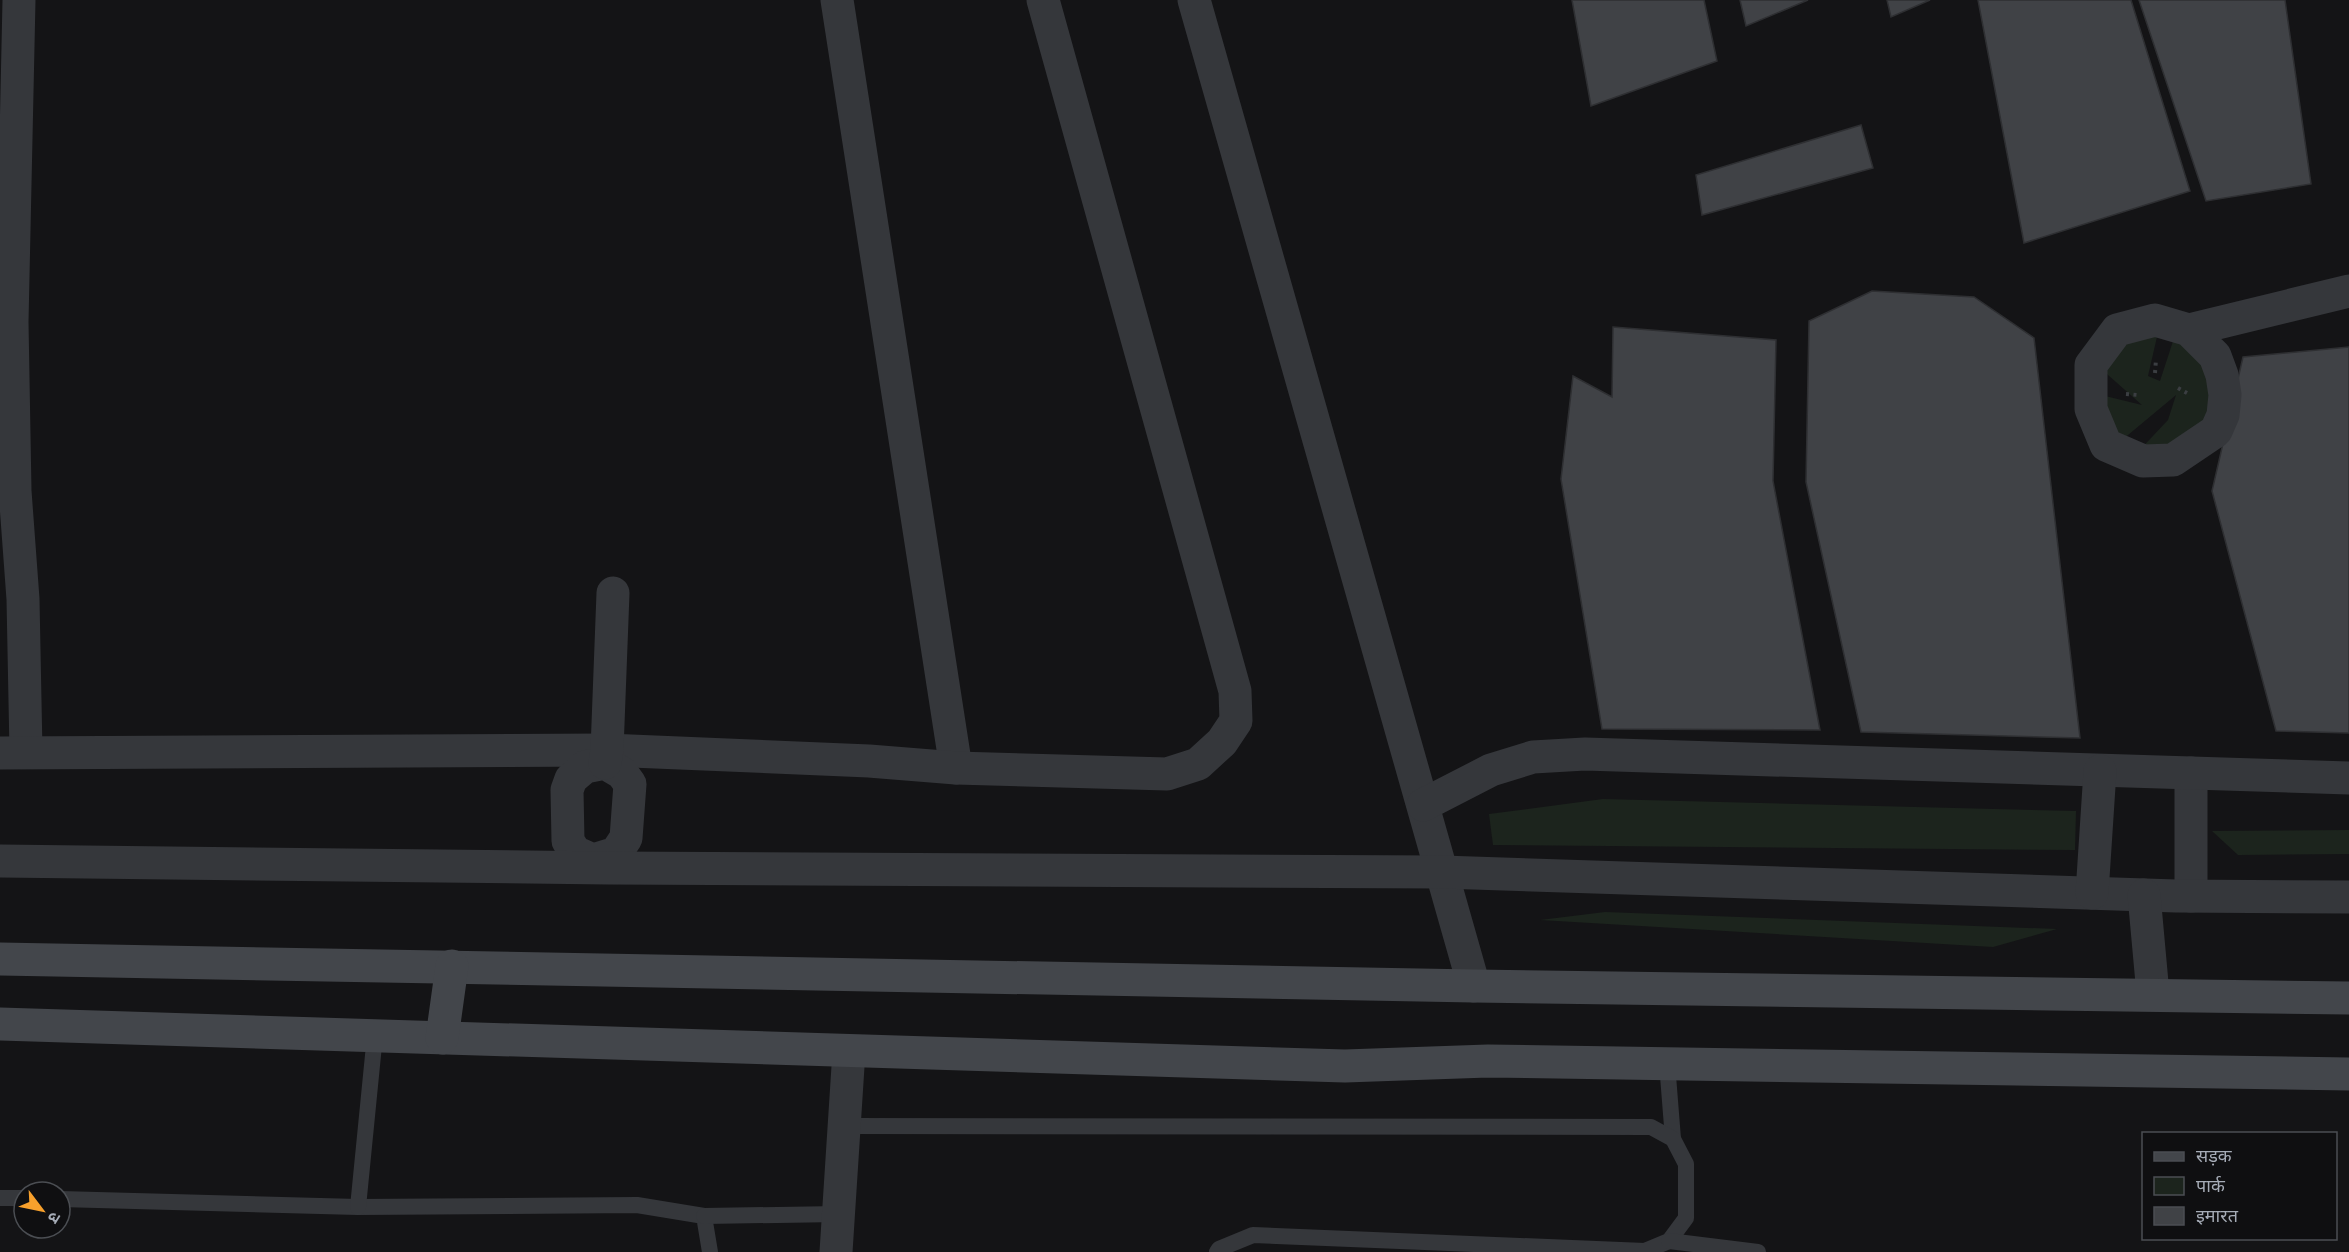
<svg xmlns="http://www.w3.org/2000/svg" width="2349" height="1252" font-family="'Work Sans','Noto Sans Devanagari',sans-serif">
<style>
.green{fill:#1c241d}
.building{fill:#404246;stroke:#2e2f32;stroke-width:1.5}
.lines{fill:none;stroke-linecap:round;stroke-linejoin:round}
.path{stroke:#3b3e42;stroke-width:4;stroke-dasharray:3 4.5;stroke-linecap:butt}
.lane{stroke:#35373b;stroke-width:16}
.street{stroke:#35373b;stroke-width:33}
.secondary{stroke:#43464b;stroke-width:33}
</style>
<rect width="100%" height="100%" fill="#141416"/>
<!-- green -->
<g class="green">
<polygon points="2159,328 2148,376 2160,381 2175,335 2204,351 2215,422 2171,454 2136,454 2168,420 2176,395 2122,440 2093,393 2142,405 2099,367 2120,335"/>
<polygon points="1603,799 2076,811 2075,850 1493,845 1489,814"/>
<polygon points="2349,830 2349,854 2238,855 2212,831"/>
<polygon points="1605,912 2057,929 1993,947 1540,920"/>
</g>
<!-- building -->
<g class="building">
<polygon points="1572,0 1704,0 1717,61 1591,106"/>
<polygon points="1740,0 1808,0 1746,26"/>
<polygon points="1887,0 1930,0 1891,17"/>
<polygon points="1978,0 2131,0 2190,191 2024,243"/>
<polygon points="2139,0 2285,0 2311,184 2206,201"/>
<polygon points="1861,125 1873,168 1702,215 1696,175"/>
<polygon points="1872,291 1974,297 2034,338 2080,738 1861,732 1806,482 1809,321"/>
<polygon points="1613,327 1776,340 1773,481 1820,730 1602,729 1561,479 1573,376 1612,397"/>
<polygon points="2349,347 2349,733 2276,731 2212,491 2243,357"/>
</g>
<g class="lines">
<!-- path -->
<g class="path">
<polyline points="2155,373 2156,359"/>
<polyline points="2178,388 2187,393"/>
<polyline points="2126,394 2138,395"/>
</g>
<!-- lane -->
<g class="lane">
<polyline points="1667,1063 1673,1139"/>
<polyline points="844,1126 1651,1127 1673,1139 1686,1164 1686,1218 1669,1241 1645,1251 1253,1235 1219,1249 1217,1252"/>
<polyline points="0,1198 24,1198"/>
<polyline points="60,1199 358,1207 637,1205 704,1216 710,1252"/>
<polyline points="358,1207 375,1035"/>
<polyline points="704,1216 839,1214"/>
<polyline points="1669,1241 1758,1252"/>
</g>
<!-- street -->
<g class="street">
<polyline points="19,0 12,322 15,491 23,599 26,752"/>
<polyline points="837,0 956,768"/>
<polyline points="1194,0 1474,986"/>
<polyline points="2189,330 2215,356 2222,375 2225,395 2223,415 2216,431 2173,460 2143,461 2106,445 2091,409 2091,365 2117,330 2155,320 2189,330 2349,291"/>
<polyline points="0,753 607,750 869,761 956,768 1167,774 1198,764 1222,742 1236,721 1235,691 1043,0"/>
<polygon points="605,763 622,773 630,784 626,838 616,853 593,860 575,852 568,841 567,790 571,779 585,767"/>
<polyline points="605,763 607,750 613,593"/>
<polyline points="2191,773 2191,896"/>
<polyline points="1423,805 1491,770 1533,757 1585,754 2349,778"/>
<polyline points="0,861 609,868 1442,872 2176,896 2349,897"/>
<polyline points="2092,893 2100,771"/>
<polyline points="2144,895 2153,994"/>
<polyline points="836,1252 849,1051"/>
</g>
<!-- secondary -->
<g class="secondary">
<polyline points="0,959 1474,986 2349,998"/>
<polyline points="0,1024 1345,1066 1488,1061 2349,1074"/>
<polyline points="442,1038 452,966"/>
</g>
</g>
<!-- legend -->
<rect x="2142" y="1132" width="195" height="108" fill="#0f0f11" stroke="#4b4e53" stroke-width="1.5"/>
<rect x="2154" y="1152" width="30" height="9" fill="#43464b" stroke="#4b4e53" stroke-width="1.5"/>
<text x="2196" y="1162" font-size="18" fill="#a6acb7">सड़क</text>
<rect x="2154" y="1177" width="30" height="18" fill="#1c241d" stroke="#4b4e53" stroke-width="1.5"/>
<text x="2196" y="1192" font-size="18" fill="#a6acb7">पार्क</text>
<rect x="2154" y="1207" width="30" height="18" fill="#404246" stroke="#4b4e53" stroke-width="1.5"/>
<text x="2196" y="1222" font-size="18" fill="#a6acb7">इमारत</text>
<!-- north arrow -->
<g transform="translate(42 1210) rotate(122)"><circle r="28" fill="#0f0f11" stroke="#4b4e53" stroke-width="1.5"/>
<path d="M0-4.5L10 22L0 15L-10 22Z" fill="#f7a02c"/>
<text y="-9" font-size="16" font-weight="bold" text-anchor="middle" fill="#a6acb7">उ</text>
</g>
</svg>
